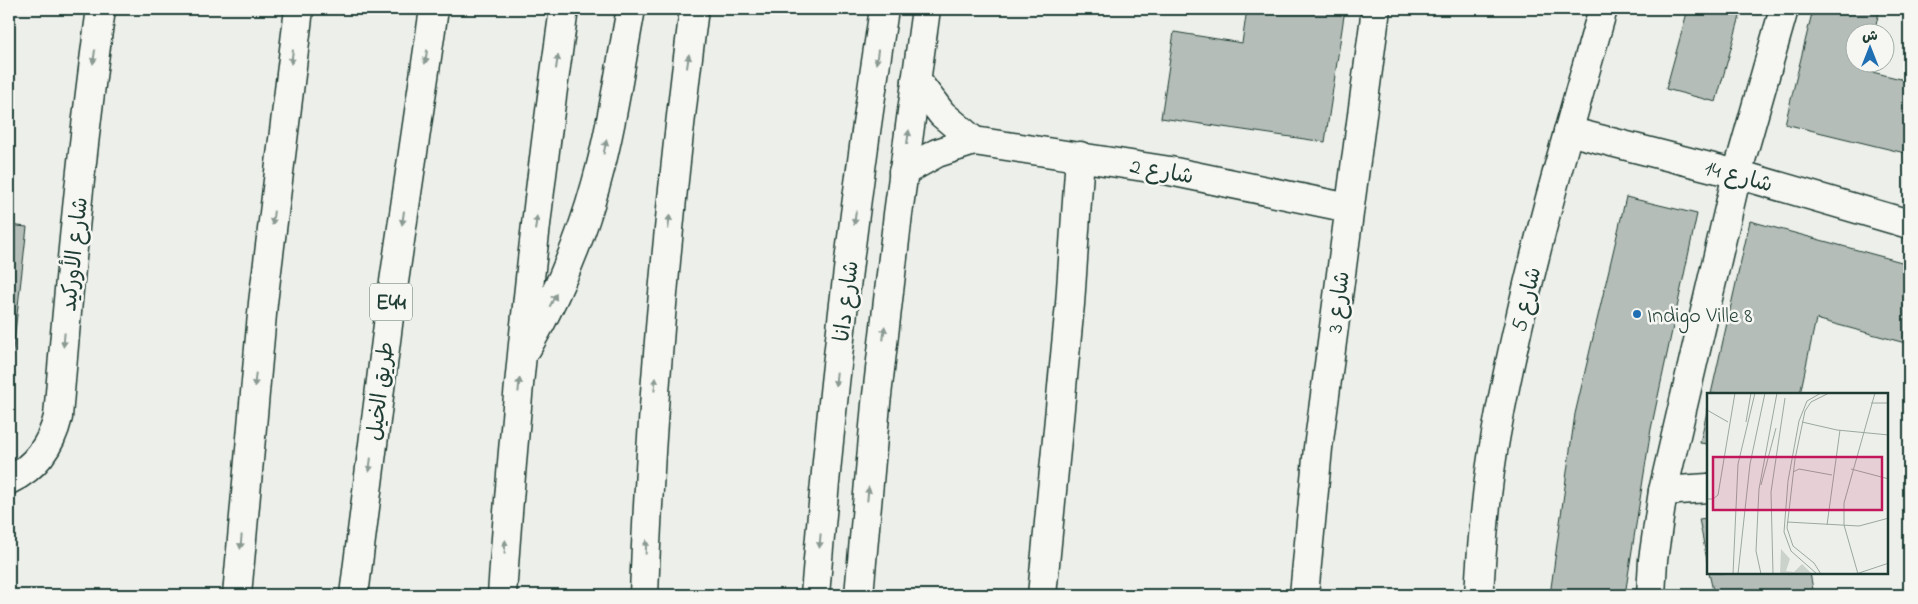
<svg xmlns="http://www.w3.org/2000/svg" width="1918" height="604" font-family="'Indie Flower','Playpen Sans Arabic',sans-serif">
<style>
.building{fill:#b4bdb8;stroke:#1f3d34}
.lines{fill:none;stroke-linecap:round;stroke-linejoin:round}
.minor-casing{stroke:#1f3d34;stroke-width:31}
.highway-casing{stroke:#1f3d34;stroke-width:31}
.minor{stroke:#f6f6f2;stroke-width:28}
.highway{stroke:#f6f6f2;stroke-width:28}
.oneway{fill:#8a9a93}
.poi-dot{fill:#1f6fb2;stroke:#f6f6f2;stroke-width:2}
.labels{text-anchor:middle;stroke-width:5;stroke-linejoin:round;paint-order:stroke}
.shield{fill:#f6f6f2;stroke:#60746d;stroke-width:1}
.shield-label{font-size:21px;font-weight:bold;fill:#1f3d34}
.street-label{font-size:22px;fill:#1f3d34;stroke:#f6f6f2}
.poi-label{font-size:22px;fill:#1f3d34;stroke:#f6f6f2;text-anchor:start}
.inset-road{fill:none;stroke:#9ba8a1;stroke-width:1}
.view{fill:#c2185b;fill-opacity:0.15;stroke:#c2185b;stroke-width:2.5}
.inset-edge{fill:none;stroke:#1f3d34;stroke-width:2.5}
</style>
<rect width="100%" height="100%" fill="#edefea"/>
<filter id="ink" filterUnits="userSpaceOnUse"><feTurbulence type="fractalNoise" baseFrequency=".02" numOctaves="2"/><feDisplacementMap in="SourceGraphic" scale="10" xChannelSelector="R" yChannelSelector="G"/><feConvolveMatrix kernelMatrix="1 2 1 2 8 2 1 2 1" color-interpolation-filters="sRGB"/></filter>
<g filter="url(#ink)">
<!-- building -->
<g class="building">
<polygon points="1247,9 1345,9 1325,142 1161,118 1174,32 1242,43"/>
<polygon points="1688,9 1742,9 1716,102 1666,89"/>
<polygon points="1813,9 1909,9 1909,16 1880,9 1874,32 1856,32 1856,62 1866,62 1864,70 1909,81 1909,154 1785,124"/>
<polygon points="1626,197 1697,214 1651,429 1625,595 1550,595 1575,414"/>
<polygon points="1750,221 1909,264 1909,344 1816,319 1800,394 1711,394"/>
<polygon points="9,225 27,227 9,385"/>
<polygon points="1708,407 1708,444 1700,443"/>
<polygon points="1708,518 1708,565 1699,519"/>
<polygon points="1709,573 1810,573 1814,595 1714,595"/>
</g>
<g class="lines">
<!-- minor casing -->
<g class="minor-casing">
<g id="minor">
<polyline points="916,80 942,114 974,141"/>
<polyline points="1568,131 1737,174 1909,224"/>
<polyline points="903,172 937,153 974,141 1170,171 1349,208"/>
<path d="M 9,480 C 36,467 51,446 58,417 C 69,280 82,144 101,9"/>
<polyline points="1663,491 1708,488"/>
<path d="M 815,595 C 831,399 854,203 884,9"/>
<polyline points="859,595 876,404 898,214 926,9"/>
<polyline points="1042,595 1070,304 1080,156"/>
<polyline points="1304,595 1318,448 1376,9"/>
<path d="M 1479,595 C 1482,541 1486,487 1496,434 C 1522,290 1563,149 1603,9"/>
<polyline points="1651,595 1653,560 1663,491 1737,174 1784,9"/>
</g>
</g>
<!-- highway casing -->
<g class="highway-casing">
<g id="highway">
<path d="M 527,348 C 557,296 580,242 596,184 C 612,127 620,67 631,9"/>
<polyline points="237,595 263,303 299,9"/>
<polyline points="354,595 390,309 434,9"/>
<path d="M 502,595 C 515,399 536,204 564,9"/>
<path d="M 644,595 C 651,399 669,203 694,9"/>
</g>
</g>
<!-- minor -->
<use href="#minor" class="minor"/>
<!-- highway -->
<use href="#highway" class="highway"/>
</g>
<!-- one-way arrows -->
<defs><path id="oneway-solid" d="M-6-.8H1V-3.2L6.5 0L1 3.2V.8H-6Z" transform="scale(1.25)"/></defs>
<g class="oneway">
<use href="#oneway-solid" transform="translate(94 57) rotate(98)"/>
<use href="#oneway-solid" transform="translate(292 57) rotate(98)"/>
<use href="#oneway-solid" transform="translate(426 57) rotate(99)"/>
<use href="#oneway-solid" transform="translate(877 57) rotate(98)"/>
<use href="#oneway-solid" transform="translate(688 61) rotate(-82)"/>
<use href="#oneway-solid" transform="translate(557 62) rotate(-82)"/>
<use href="#oneway-solid" transform="translate(908 137) rotate(-82)"/>
<use href="#oneway-solid" transform="translate(605 147) rotate(-78)"/>
<use href="#oneway-solid" transform="translate(273 218) rotate(97)"/>
<use href="#oneway-solid" transform="translate(403 218) rotate(98)"/>
<use href="#oneway-solid" transform="translate(855 218) rotate(98)"/>
<use href="#oneway-solid" transform="translate(669 222) rotate(-84)"/>
<use href="#oneway-solid" transform="translate(536 223) rotate(-83)"/>
<use href="#oneway-solid" transform="translate(553 300) rotate(-63)"/>
<use href="#oneway-solid" transform="translate(884 333) rotate(-84)"/>
<use href="#oneway-solid" transform="translate(64 340) rotate(95)"/>
<use href="#oneway-solid" transform="translate(836 379) rotate(96)"/>
<use href="#oneway-solid" transform="translate(255 380) rotate(96)"/>
<use href="#oneway-solid" transform="translate(655 384) rotate(-85)"/>
<use href="#oneway-solid" transform="translate(519 385) rotate(-85)"/>
<use href="#oneway-solid" transform="translate(370 465) rotate(97)"/>
<use href="#oneway-solid" transform="translate(868 494) rotate(-84)"/>
<use href="#oneway-solid" transform="translate(820 541) rotate(95)"/>
<use href="#oneway-solid" transform="translate(241 542) rotate(95)"/>
<use href="#oneway-solid" transform="translate(505 547) rotate(-86)"/>
<use href="#oneway-solid" transform="translate(646 547) rotate(-87)"/>
</g>
</g>
<!-- markers -->
<circle class="poi-dot" cx="1637" cy="314" r="5"/>
<g class="labels">
<!-- shield labels -->
<rect class="shield" x="370" y="283.5" width="42" height="37" rx="4"/>
<g class="shield-label">
<text x="391" y="309">E44</text>
</g>
<!-- street labels -->
<g class="street-label">
<text transform="translate(1162 170) rotate(10)" y="8">شارع 2</text>
<text transform="translate(1739 175) rotate(15)" y="8">شارع 14</text>
<text transform="translate(73 254) rotate(-84)" y="8">شارع الأوركيد</text>
<text transform="translate(1525 299) rotate(-76)" y="8">شارع 5</text>
<text transform="translate(845 301) rotate(-83)" y="8">شارع دانا</text>
<text transform="translate(1337 302) rotate(-83)" y="8">شارع 3</text>
<text transform="translate(379 391) rotate(-83)" y="8">طريق الخيل</text>
</g>
<!-- poi labels -->
<g class="poi-label">
<text x="1647" y="322">Indigo Ville 8</text>
</g>
</g>
<!-- overview -->
<g transform="translate(1707 393)">
<rect width="181" height="181" fill="#edefea"/>
<path d="M 74,156 L 83,166 L 79,178 L 87,179 L 95,171 L 105,181 L 73,181 Z" fill="#cbd2cc"/>
<path class="inset-road" d="M 164,10 L 182,10M 0,17 L 21,29M 39,29 L 44,0M 95,29 L 130,37 L 182,42M 144,76 L 182,86M 86,79 L 92,76 L 125,82M 54,92 L 69,35M 0,106 L 6,106 L 11,102 L 28,0M 80,129 L 152,133 L 182,125M 120,132 L 133,37M 26,181 L 31,71 L 48,0M 31,181 L 43,71 L 58,0M 54,181 L 49,158 L 52,96 L 70,0M 66,181 L 64,99 L 78,5M 110,181 L 84,158 L 77,139 L 81,88 L 92,28 L 100,8 L 114,0M 114,181 L 107,170 L 86,153 L 80,135 L 88,66 L 98,18 L 104,9 L 122,0M 149,181 L 182,170M 151,181 L 137,132 L 137,110 L 168,0"/>
<path class="view" d="M 6,64 L 175,64 L 175,117 L 6,117 Z"/>
<rect width="181" height="181" class="inset-edge"/>
</g>
<!-- margin -->
<rect width="1918" height="604" fill="none" stroke="#f6f6f2" stroke-width="30"/>
<rect x="15" y="15" width="1888" height="574" fill="none" stroke="#1f3d34" stroke-width="2" filter="url(#ink)"/>
<!-- north arrow -->
<g transform="translate(1870 48)"><circle r="24" fill="#f6f6f2" stroke="#a0aca6"/>
<path d="M0-4L9 19L0 12L-9 19Z" fill="#1f6fb2"/>
<text y="-8" font-size="14" font-weight="bold" text-anchor="middle" fill="#1f3d34">ش</text>
</g>
</svg>
